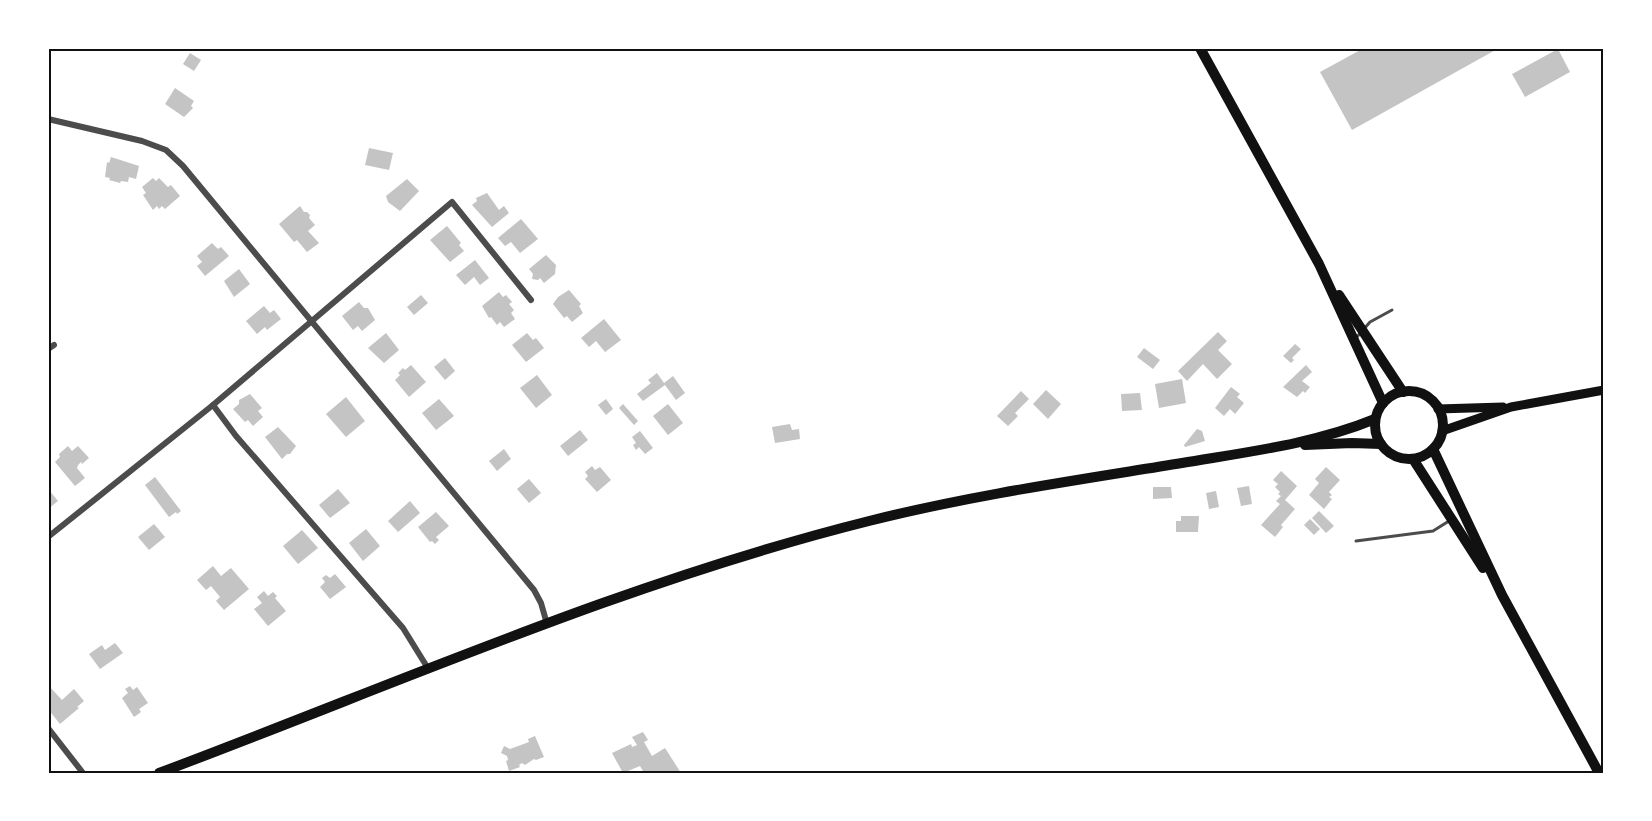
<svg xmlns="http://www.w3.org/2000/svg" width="1652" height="821" font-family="Quicksand,sans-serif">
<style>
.building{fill:#c4c4c4}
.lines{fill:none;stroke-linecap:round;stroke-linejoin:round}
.service{stroke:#4c4c4c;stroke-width:3}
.minor{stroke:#4c4c4c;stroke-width:6}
.secondary{stroke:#111;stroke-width:9}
.primary{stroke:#111;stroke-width:10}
.neatline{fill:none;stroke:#111;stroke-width:2}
</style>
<rect width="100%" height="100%" fill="#fff"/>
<!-- building -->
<g class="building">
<polygon points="1364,48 1499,48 1352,130 1320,72"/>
<polygon points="1558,49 1570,72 1525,97 1512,74"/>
<polygon points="190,53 201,60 194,71 183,64"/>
<polygon points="175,88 194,101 191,106 193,108 184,117 165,104"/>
<polygon points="369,148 393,153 389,170 365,165"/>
<polygon points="111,157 139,166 136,179 129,177 128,182 121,181 120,183 109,180 110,178 105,177 107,162 109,163"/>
<polygon points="153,178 156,181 159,178 168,187 171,185 180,196 165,209 162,206 159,209 157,206 153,210 143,195 146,193 142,187"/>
<polygon points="407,179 419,191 400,211 388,202 386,196"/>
<polygon points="487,193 499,210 504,206 509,213 492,227 472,205 477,201 476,198"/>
<polygon points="300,206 304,212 307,212 310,215 309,218 315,225 308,231 319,243 307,252 297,240 294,242 279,224"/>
<polygon points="521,219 538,239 520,253 511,242 505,246 498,238"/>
<polygon points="447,226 461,243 459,245 464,251 450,262 430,240"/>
<polygon points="212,243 218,249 221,247 229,256 205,276 197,266 202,262 197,256"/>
<polygon points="546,255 556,265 555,274 544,283 540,278 538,280 532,279 533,274 529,269"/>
<polygon points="475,260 489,278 480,285 474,277 465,285 456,275"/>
<polygon points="239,269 250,284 234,297 224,281"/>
<polygon points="569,290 581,304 579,306 583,313 572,322 567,316 564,318 553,304 558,297"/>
<polygon points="499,292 503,297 506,295 512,302 509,304 514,310 511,313 515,319 504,327 500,322 497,325 491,317 489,318 482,306"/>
<polygon points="421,295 428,303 414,315 407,307"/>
<polygon points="359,302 364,308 368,308 375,320 362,331 358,326 353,330 342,316"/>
<polygon points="264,306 270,313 274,310 281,319 267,330 265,327 257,334 246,321"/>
<polygon points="604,319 621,340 605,352 596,341 589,347 581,338"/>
<polygon points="1218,332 1227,341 1218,350 1232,364 1217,379 1203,364 1187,381 1178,371"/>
<polygon points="386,333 399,350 384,363 368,348"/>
<polygon points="527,333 533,340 536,338 544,348 526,362 512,345"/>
<polygon points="1295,344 1301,349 1292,358 1294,360 1291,363 1283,356"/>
<polygon points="1144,348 1160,360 1153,369 1137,357"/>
<polygon points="445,358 455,371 445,380 434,367"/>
<polygon points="411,365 426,382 409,397 395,380 400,375 398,373 403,368 405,370"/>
<polygon points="1306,365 1312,372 1302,381 1310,387 1305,393 1303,391 1297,397 1283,387"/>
<polygon points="657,373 664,383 673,376 685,393 676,400 665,385 643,401 637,394 651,383 648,380"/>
<polygon points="537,375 552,395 536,408 520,388"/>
<polygon points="1182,379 1186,403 1159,408 1155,384"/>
<polygon points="1231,387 1240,394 1237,397 1244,403 1235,414 1230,409 1224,416 1215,408"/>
<polygon points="1046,390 1061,404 1048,419 1033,404"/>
<polygon points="1021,391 1029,399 1015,413 1018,416 1008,426 997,416"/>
<polygon points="1140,393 1142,410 1122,411 1121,394"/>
<polygon points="250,394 262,408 258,411 263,417 253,426 248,420 245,422 233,409 239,404 239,400"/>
<polygon points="346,397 365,421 346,437 326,414"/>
<polygon points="439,399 454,416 436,430 422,413"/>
<polygon points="606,399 613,409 606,415 598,405"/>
<polygon points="623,404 638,421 634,425 619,408"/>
<polygon points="668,404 683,423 668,435 653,416"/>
<polygon points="790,424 792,430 799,429 800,439 775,443 772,427"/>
<polygon points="278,427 296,446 290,454 287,454 282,459 265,437"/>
<polygon points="1197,429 1202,431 1205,441 1185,447 1184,445"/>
<polygon points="580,430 588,440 568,456 560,446"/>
<polygon points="640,431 653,448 645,454 639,447 636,450 633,445 636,443 632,437"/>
<polygon points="68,446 72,451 78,446 89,458 82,464 81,462 78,465 77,468 85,478 75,486 55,462 60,457 59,454"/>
<polygon points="504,449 511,459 497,471 489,461"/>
<polygon points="592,466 595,470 600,467 611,480 597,492 585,479 588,476 585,472"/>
<polygon points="1326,467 1340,480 1329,492 1332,495 1329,497 1332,499 1324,509 1309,495 1319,483 1315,479"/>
<polygon points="1281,471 1297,486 1285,500 1295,509 1281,525 1283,527 1275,537 1261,525 1280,504 1276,501 1281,496 1278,494 1280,492 1275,487 1278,484 1273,480"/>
<polygon points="155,477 181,511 177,514 176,512 169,517 145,485"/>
<polygon points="529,479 541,493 529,503 517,489"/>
<polygon points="1249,486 1252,504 1241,506 1237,488"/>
<polygon points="1153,487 1171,487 1172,498 1153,499"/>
<polygon points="48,489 58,501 48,509"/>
<polygon points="338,489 350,503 330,518 319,505"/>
<polygon points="1216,491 1219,507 1209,509 1206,493"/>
<polygon points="410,501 420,513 398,532 388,521"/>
<polygon points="1319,511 1334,526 1326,533 1312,518"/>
<polygon points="436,512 449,526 436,537 439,540 435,544 432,541 430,542 418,527"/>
<polygon points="1181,516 1199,516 1198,532 1176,532 1176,521 1181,521"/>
<polygon points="1310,519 1320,529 1314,535 1304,525"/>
<polygon points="154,524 165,537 149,550 138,537"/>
<polygon points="366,529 380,546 363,561 349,543"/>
<polygon points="302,530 318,548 298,564 283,546"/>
<polygon points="213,566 221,576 231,568 249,589 224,610 216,601 220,597 211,586 206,590 197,580"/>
<polygon points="335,574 346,587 330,599 320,587 325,582 322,578 326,575 330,578"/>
<polygon points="264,591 268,596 273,592 277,596 275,598 286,611 268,626 254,609 262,603 257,597"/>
<polygon points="115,643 123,653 100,669 89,654 102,645 105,650"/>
<polygon points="48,685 62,700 74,689 84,701 77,707 79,708 60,724 48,709"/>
<polygon points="130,686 133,690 137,687 148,703 139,709 141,712 134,717 122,698 128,693 125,689"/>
<polygon points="643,732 648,740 644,742 652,756 665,748 681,773 644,773 640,766 623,773 612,753 631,744 632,747 637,745 632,737"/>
<polygon points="535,736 544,757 536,760 534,759 525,765 522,763 519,765 520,767 509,771 506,761 508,760 507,756 501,753 504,746 510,749 529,742 528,739"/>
</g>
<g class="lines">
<!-- service -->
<g class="service">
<polyline points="1356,338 1370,322 1392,310"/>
<polyline points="1356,541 1433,531 1449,521"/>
</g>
<!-- minor -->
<g class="minor">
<polyline points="48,119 142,141 166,150 183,166 534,590 541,603 547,624"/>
<polyline points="48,349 54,345"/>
<polyline points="48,537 213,405"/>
<polyline points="429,670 403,628 236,436 213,405 452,202 531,300"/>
<polyline points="48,728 83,773"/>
</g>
<!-- secondary -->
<g class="secondary">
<polyline points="1438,409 1503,407"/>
<polyline points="1442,431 1511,407 1604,390"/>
</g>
<!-- primary -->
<g class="primary">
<polyline points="1200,48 1319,264 1383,403"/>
<polyline points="1339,295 1403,392"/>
<circle cx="1409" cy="425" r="34"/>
<polyline points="1305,445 1352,443 1381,444"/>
<polyline points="1433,449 1502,595 1599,773"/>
<polyline points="1413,459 1483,568"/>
<path d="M 159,773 C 394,685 625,582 869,521 C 972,495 1078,480 1182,463 C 1247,452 1314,444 1375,419"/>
</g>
</g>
<!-- border -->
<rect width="1652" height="821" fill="none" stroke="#ffffff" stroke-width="99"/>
<rect x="50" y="50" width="1552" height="722" class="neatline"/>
</svg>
